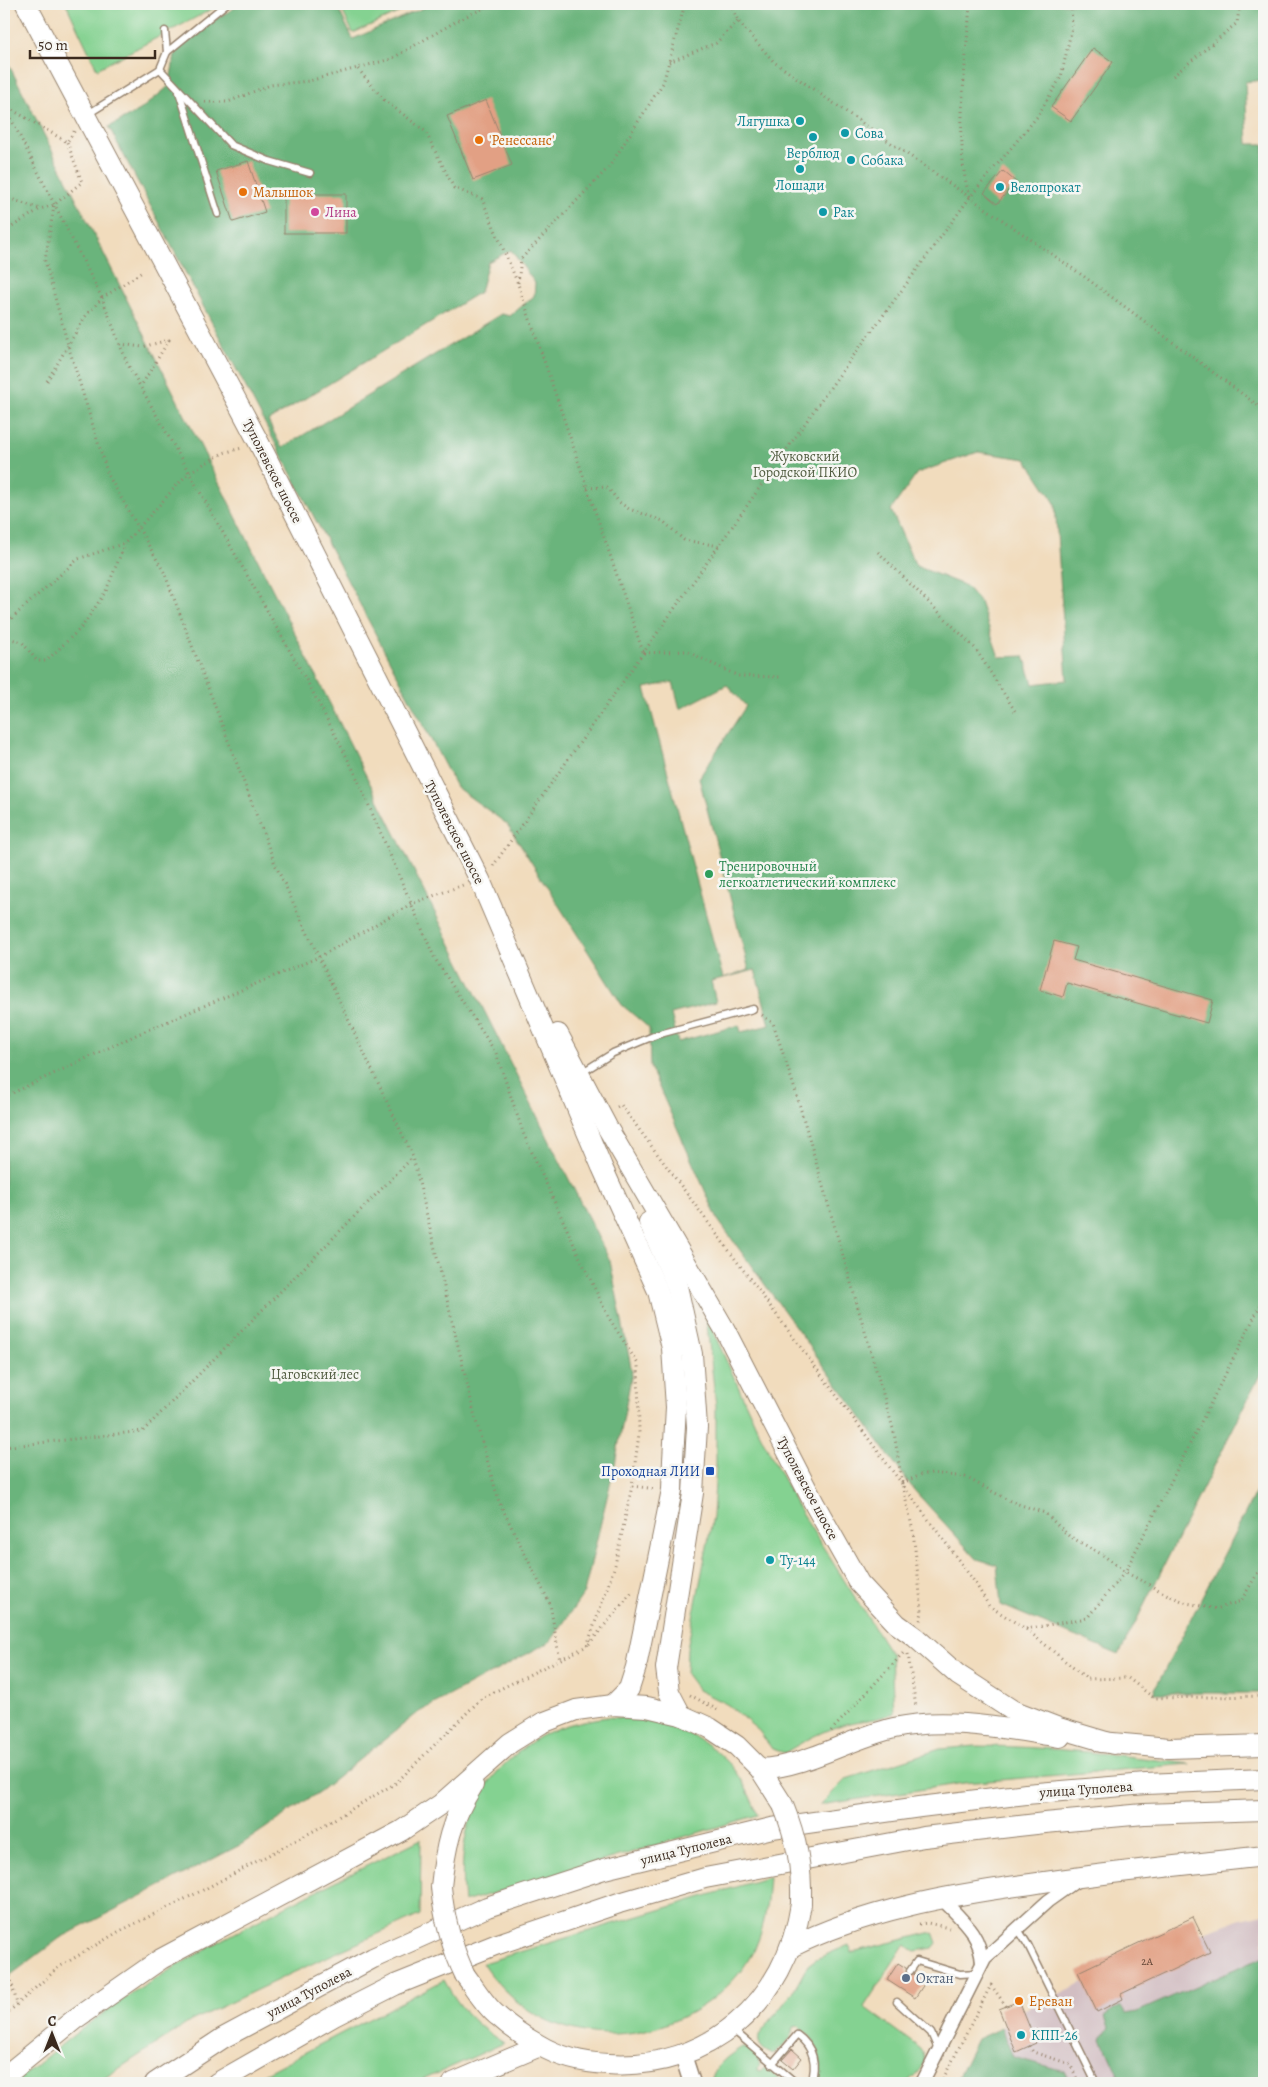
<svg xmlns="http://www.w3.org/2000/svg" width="1268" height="2087" font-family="Alegreya,serif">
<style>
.industrial{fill:#d2bec2}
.green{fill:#84d291;stroke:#607e58}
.forest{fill:#6bb47b;stroke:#536f4c;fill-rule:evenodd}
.building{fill:#e2a084}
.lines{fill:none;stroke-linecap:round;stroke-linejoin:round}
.service-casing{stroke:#96836e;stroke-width:9}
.minor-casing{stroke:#96836e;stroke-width:15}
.tertiary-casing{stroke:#96836e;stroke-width:19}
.primary-casing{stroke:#96836e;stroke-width:22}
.path{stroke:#96836e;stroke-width:3;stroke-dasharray:1 4;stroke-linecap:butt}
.service{stroke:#fff;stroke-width:6}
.minor{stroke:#fff;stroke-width:12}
.tertiary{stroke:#fff;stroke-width:16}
.primary{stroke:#fff;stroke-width:20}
.primary-bridge-casing{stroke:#96836e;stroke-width:22;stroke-linecap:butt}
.primary-bridge{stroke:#fff;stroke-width:20}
.culture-dot{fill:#0f9aa8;stroke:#f6f6f2;stroke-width:2}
.food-dot{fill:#e8710a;stroke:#f6f6f2;stroke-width:2}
.hotel-dot{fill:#d1479c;stroke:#f6f6f2;stroke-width:2}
.leisure-dot{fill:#2e9e5b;stroke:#f6f6f2;stroke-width:2}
.transit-dot{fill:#1a4fb4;stroke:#f6f6f2;stroke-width:2}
.service-dot{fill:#5c6f8a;stroke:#f6f6f2;stroke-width:2}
.labels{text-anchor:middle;stroke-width:5;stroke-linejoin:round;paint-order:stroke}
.number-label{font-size:11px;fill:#654838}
.culture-label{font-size:14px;fill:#0d838f;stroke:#f6f6f2;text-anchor:start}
.food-label{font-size:14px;fill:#c56008;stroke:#f6f6f2;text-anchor:start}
.hotel-label{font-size:14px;fill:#b23c85;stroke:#f6f6f2;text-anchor:start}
.park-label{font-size:14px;fill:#515c40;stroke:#f6f6f2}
.street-label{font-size:14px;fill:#3b2a1e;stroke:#f6f6f2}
.leisure-label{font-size:14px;fill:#27864d;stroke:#f6f6f2;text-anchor:start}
.transit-label{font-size:14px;fill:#164399;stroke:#f6f6f2;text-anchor:end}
.service-label{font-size:14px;fill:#4e5e75;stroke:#f6f6f2;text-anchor:start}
</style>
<rect width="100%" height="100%" fill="#f6f6f2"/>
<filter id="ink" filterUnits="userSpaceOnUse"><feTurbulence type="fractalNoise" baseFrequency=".02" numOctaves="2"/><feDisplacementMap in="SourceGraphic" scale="10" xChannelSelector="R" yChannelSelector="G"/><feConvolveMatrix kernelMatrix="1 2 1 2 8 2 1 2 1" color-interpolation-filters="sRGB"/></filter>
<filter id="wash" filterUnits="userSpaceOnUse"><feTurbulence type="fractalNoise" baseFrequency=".0096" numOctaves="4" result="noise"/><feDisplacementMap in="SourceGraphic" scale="20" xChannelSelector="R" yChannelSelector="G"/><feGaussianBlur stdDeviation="1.12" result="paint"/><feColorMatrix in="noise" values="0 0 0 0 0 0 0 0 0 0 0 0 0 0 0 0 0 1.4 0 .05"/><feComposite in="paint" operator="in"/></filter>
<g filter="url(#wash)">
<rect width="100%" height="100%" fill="#f1dcbd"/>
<!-- industrial -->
<polygon class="industrial" points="1264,1914 1264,2083 955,2083 977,2039 1005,2026 999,2009 1019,2001 1023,2010 1054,1996 1083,1982 1078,1972 1193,1917 1201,1933 1237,1920"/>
<!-- green -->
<g class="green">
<polygon points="66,4 222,4 97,69"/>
<polygon points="339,4 418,4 353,33"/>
<path d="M 706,1316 L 757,1428 L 797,1506 L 891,1654 L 894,1713 C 878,1720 862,1720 845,1724 C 824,1730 803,1741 785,1753 L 772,1749 L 759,1731 L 728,1705 L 698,1690 L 686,1674 L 687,1649 L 713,1516 L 716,1465 L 716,1406 Z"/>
<path d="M 607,1717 C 652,1719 694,1728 727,1761 C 742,1775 750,1797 758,1815 L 464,1902 C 458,1844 468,1793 516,1754 C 526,1746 538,1736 551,1731 C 569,1723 588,1720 607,1717 Z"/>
<path d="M 975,1746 C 1048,1746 1118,1755 1190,1764 L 964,1783 L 820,1805 L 846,1779 L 940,1749 Z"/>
<path d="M 421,1839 L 420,1915 L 320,1960 L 191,2021 L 97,2083 L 14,2083 C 39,2063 65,2041 91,2022 C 193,1948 309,1895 421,1839 Z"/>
<path d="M 769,1877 C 767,1904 765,1933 750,1957 C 740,1975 725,1990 709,2001 C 635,2055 533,2043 483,1963 Z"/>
<path d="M 933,1932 L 937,1943 L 933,1948 L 915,1951 L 904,1945 L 864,2007 L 921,2049 C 930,2062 917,2074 906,2083 L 818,2083 C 824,2061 819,2039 798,2026 L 793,2027 L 791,2038 L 773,2055 C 764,2050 757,2047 759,2035 L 793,1992 L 808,1965 L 816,1959 L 849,1945 L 852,1952 Z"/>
<path d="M 444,1980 C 460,2009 476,2026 504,2043 L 416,2083 L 246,2083 Z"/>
<path d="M 742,2047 C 748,2049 761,2053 759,2061 C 759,2064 757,2067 757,2070 L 759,2071 L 766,2068 L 784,2083 L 711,2083 C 713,2066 728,2056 742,2047 Z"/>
</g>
<!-- forest -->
<g class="forest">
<path d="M 241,4 L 336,4 L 353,39 L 432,4 L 1264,4 L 1264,80 L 1245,82 L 1248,144 L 1264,144 L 1264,1367 L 1119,1655 L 1001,1605 L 997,1565 L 977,1559 L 914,1490 L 718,1220 L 650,1067 L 649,1028 L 622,1005 L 507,824 L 456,787 L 109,127 L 140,110 L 169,86 L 176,49 L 211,22 ZM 511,250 L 535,283 L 534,296 L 510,316 L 501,314 L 282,448 L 268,421 L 480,292 L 488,262 ZM 978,452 L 1026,459 L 1055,503 L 1067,680 L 1033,684 L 1024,656 L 999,657 L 980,602 L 966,586 L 916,566 L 891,510 L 917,473 ZM 673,682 L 680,709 L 727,685 L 746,706 L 699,778 L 749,970 L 723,978 L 645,688 ZM 755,970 L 770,1025 L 741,1032 L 739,1025 L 678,1042 L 671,1014 L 716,1002 L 711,981 Z"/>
<polygon points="4,55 610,1261 632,1372 615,1464 584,1593 551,1641 419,1712 320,1791 242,1844 60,1938 4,1980"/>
<polygon points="1264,1476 1264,1693 1153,1693"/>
<polygon points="1264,1956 1264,2083 1122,2083 1102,2039 1109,2027 1105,2017 1121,2006 1126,2014 1137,2012"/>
<polygon points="1001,2028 1013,2057 1064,2071 1070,2083 955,2083 977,2039"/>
</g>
<g id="blocks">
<!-- building -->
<g class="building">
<polygon points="1093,48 1113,62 1071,121 1051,107"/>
<polygon points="486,100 512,165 473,180 447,116"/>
<polygon points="248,161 265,212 233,222 216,171"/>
<polygon points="1003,171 1016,182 997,204 984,193"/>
<rect x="284" y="194" width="62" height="39"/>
<polygon points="1054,941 1077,947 1073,960 1213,1000 1207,1023 1067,983 1063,997 1040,990"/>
<polygon points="1193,1917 1210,1952 1121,1994 1123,1999 1097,2012 1078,1972"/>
<polygon points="898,1963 906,1968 908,1975 914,1974 926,1981 915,1998 887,1980"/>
<polygon points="1019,2001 1036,2043 1016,2052 999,2009"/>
<polygon points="792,2049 802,2058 793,2069 782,2060"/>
</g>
</g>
</g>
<g filter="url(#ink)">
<use href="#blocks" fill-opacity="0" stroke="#96836e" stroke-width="1"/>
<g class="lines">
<!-- service casing -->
<g class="service-casing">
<g id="service">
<polyline points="167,52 226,4"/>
<polyline points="160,69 231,145 269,161 310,173"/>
<polyline points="179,92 218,214"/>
<polyline points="88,114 160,69 167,52 165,31"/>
<polyline points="581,1073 613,1053 656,1035 753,1009"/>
<polyline points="1018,1929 1028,1945 1096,2083"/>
<polyline points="910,1971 917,1961 960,1974 977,1973"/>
<polyline points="897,2002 931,2033 938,2049"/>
<polyline points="732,2029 796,2083"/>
<path d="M 772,2064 L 797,2035 C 814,2047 817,2065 811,2083"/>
</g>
</g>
<!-- minor casing -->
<g class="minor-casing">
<g id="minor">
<path d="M 942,1899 C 961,1919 981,1934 982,1963"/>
<polyline points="922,2083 985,1958 1048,1901 1079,1879"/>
</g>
</g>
<!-- tertiary casing -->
<g class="tertiary-casing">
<polyline id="tertiary" points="683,2055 692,2083"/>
</g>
<!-- primary casing -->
<g class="primary-casing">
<g id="primary">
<polyline points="26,4 259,443 480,880 602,1167 658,1291 672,1348 676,1407 673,1460 672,1490 636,1667 629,1689 613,1705"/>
<polyline points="558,1034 607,1127 725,1330 815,1505 859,1583 897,1624 915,1637 958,1675 1012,1710 1059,1728 1113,1744"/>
<polyline points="649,1222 677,1286 692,1354 697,1427 693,1493 666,1668 669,1692 681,1715"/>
<polyline points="1101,1742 1169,1748 1264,1745"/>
<path d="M 760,1769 C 808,1766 848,1739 894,1728 C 947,1716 1007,1729 1060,1737"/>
<path d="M 441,1887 C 445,1848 451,1819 473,1785"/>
<path d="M 791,1947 C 865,1910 950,1895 1031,1884 C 1109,1872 1187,1865 1264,1856"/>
<path d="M 465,1975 C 475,1988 485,2006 498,2016 C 510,2027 525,2037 539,2045 C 559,2057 585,2063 608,2064 C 708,2071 787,2001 801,1904"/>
<polyline points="4,2077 75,2019 161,1959 401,1831 441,1804 510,1743 542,1723 576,1710 613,1705 647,1707 681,1715 710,1728 737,1746 760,1769 783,1805"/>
<polyline points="155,2083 223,2038 373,1958 487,1907 604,1869 772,1828 920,1807 1026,1794 1146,1784 1264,1779"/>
<polyline points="217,2083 334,2016 395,1985 495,1945 619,1903 705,1878 924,1837 1045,1823 1144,1814 1264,1810"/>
<polyline points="453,2083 540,2046"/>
</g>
</g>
<!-- path -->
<g class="path">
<polyline points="731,4 738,21 774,62 1082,275 1264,410"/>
<polyline points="669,62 716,43 738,21"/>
<polyline points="358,69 384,100 425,131 454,188 482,199 518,284 643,652"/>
<polyline points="1173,76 1237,23 1240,4"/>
<polyline points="205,102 228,102 270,85 309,81 391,59 462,18 494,4"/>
<polyline points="4,105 102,298 127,363 308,683 354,771 435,959 496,1053 524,1135 581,1260 609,1318 638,1364 639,1434 632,1486 615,1565 587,1646 482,1698 396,1783 321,1827 205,1889 118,1932 59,1967 4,2016"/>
<polyline points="4,105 67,142 75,130"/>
<path d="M 970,196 C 953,153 967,53 970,4"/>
<polyline points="4,201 11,199 40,209"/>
<polyline points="54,206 45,261 68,345 108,475 164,572 275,864 413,1157 476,1421 499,1502 550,1604 560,1661"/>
<polyline points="4,232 40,209 54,205 82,182 67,142"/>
<polyline points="518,283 521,259 609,167 663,83 685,4"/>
<polyline points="120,344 142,347 169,340 141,386"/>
<polyline points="47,381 85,317 102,298 142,272"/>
<polyline points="587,488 607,487 619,502 629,509 663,521 684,540 719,546"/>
<polyline points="878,552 975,648 1015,711"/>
<polyline points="4,625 78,559 125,543 188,473 223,453 242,448"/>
<polyline points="4,637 22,642 37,661 46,661 82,627 106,591 125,544"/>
<polyline points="644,653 686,651 738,676 783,677"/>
<polyline points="493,866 832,385 971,196 1037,117 1061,77 1072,27 1071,4"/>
<polyline points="762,1015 773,1023 796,1093 894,1432 902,1483 913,1531 922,1612 920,1621"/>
<polyline points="4,1097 138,1034 319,957 411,904 463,885"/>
<polyline points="617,1107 621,1105 974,1581 989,1606 1026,1629 1087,1679 1128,1678 1154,1698 1264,1696"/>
<polyline points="4,1447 143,1431 413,1157"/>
<polyline points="902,1483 921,1475 932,1473 965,1477 1012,1502 1045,1513 1069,1536 1103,1555 1125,1572 1170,1596 1187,1603 1216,1609 1241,1601 1264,1562"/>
<polyline points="632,1486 656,1489"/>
<polyline points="1026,1629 1087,1618 1125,1572 1264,1298"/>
<polyline points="589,1644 633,1591"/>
<polyline points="908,1654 916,1707"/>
<polyline points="690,1695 718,1710"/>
<polyline points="831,1731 905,1651"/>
<polyline points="919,1924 928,1923 949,1928"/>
<polyline points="4,1952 17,2004"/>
<polyline points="1029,2046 1033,2052 1070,2064 1079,2083"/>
<polyline points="941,2083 991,1985 1006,2006"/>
</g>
<!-- service -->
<use href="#service" class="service"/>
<!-- minor -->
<use href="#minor" class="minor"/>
<!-- tertiary -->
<use href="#tertiary" class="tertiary"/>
<!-- primary -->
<use href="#primary" class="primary"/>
<!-- primary-bridge casing -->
<g class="primary-bridge-casing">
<g id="primary-bridge">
<path d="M 783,1805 C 797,1840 802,1866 801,1904"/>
<path d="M 441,1887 C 444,1919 451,1946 465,1975"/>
</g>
</g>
<!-- primary-bridge -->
<use href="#primary-bridge" class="primary-bridge"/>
</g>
</g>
<!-- markers -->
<g class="culture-dot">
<circle cx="800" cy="121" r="5"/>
<circle cx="845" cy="133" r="5"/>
<circle cx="813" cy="137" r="5"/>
<circle cx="851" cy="160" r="5"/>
<circle cx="800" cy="169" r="5"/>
<circle cx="1000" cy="187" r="5"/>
<circle cx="823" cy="212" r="5"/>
<circle cx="770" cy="1560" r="5"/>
<circle cx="1021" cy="2035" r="5"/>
</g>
<g class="food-dot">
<circle cx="479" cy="140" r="5"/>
<circle cx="243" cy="192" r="5"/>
<circle cx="1019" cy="2001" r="5"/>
</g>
<circle class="hotel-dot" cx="315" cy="212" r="5"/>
<circle class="leisure-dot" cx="709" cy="874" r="5"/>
<rect class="transit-dot" x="705" y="1466" width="10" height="10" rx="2.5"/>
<circle class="service-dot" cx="906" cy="1978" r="5"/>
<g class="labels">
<!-- number labels -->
<g class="number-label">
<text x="1147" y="1965">2А</text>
</g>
<!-- culture labels -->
<g class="culture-label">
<text x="790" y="126" text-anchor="end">Лягушка</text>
<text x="855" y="138">Сова</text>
<text x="813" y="158" text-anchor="middle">Верблюд</text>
<text x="861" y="165">Собака</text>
<text x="800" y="190" text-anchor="middle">Лошади</text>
<text x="1010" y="192">Велопрокат</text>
<text x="833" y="217">Рак</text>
<text x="780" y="1565">Ty-144</text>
<text x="1031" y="2040">КПП-26</text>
</g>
<!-- food labels -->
<g class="food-label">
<text x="489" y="145">'Ренессанс'</text>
<text x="253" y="197">Малышок</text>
<text x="1029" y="2006">Ереван</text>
</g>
<!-- hotel labels -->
<g class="hotel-label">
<text x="325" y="217">Лина</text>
</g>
<!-- park labels -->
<g class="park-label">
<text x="805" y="461">Жуковский<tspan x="805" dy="16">Городской ПКИО</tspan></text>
<text x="315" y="1379">Цаговский лес</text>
</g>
<!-- street labels -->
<g class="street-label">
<text transform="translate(273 471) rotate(63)" y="5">Туполевское шоссе</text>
<text transform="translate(455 832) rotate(63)" y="5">Туполевское шоссе</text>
<text transform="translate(808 1488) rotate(62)" y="5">Туполевское шоссе</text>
<text transform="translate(1086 1789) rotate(-4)" y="5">улица Туполева</text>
<text transform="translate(686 1849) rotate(-14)" y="5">улица Туполева</text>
<text transform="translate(309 1992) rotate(-28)" y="5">улица Туполева</text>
</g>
<!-- leisure labels -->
<g class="leisure-label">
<text x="719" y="871">Тренировочный<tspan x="719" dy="16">легкоатлетический комплекс</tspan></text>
</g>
<!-- transit labels -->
<g class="transit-label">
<text x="700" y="1476">Проходная ЛИИ</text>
</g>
<!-- service labels -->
<g class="service-label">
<text x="916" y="1983">Октан</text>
</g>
</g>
<!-- margin -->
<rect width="1268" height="2087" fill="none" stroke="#f6f6f2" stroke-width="20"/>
<!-- north arrow -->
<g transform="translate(52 2034)" stroke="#f6f6f2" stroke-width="4" paint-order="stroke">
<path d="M0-4L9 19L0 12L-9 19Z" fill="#3b2a1e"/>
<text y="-8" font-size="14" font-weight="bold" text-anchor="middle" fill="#3b2a1e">С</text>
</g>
<!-- scale -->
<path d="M30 50v8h125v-8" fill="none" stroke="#3b2a1e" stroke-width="2.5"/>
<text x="38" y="50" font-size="15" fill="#3b2a1e" stroke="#f6f6f2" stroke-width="4" paint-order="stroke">50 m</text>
</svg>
